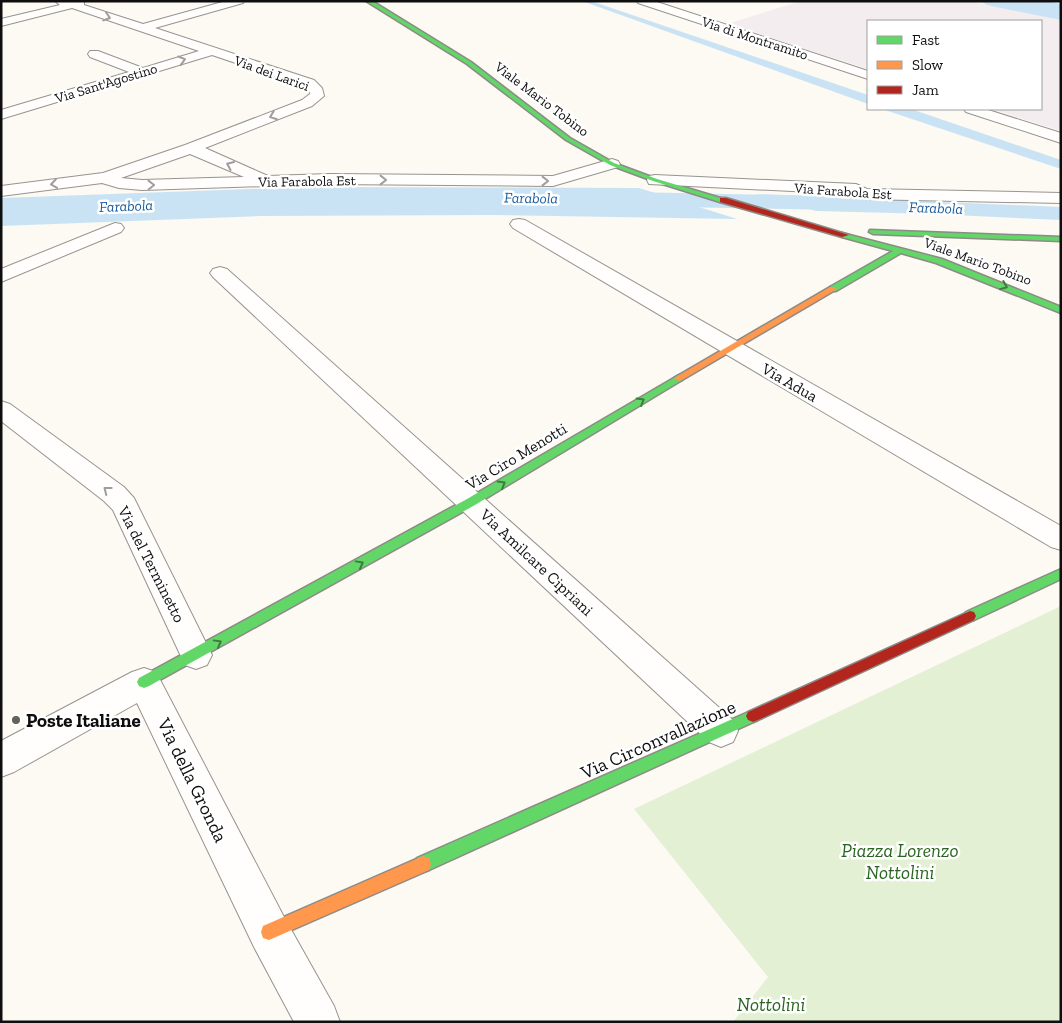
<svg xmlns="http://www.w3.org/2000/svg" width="1062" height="1023" font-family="'Zilla Slab',serif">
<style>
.industrial{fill:#f3edef}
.green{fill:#e3f0d3}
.water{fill:#cae3f4}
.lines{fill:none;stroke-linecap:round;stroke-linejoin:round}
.canal{fill:#cae3f4;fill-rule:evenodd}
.river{fill:#cae3f4;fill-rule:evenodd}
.street-casing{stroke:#959491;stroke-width:2}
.fast-casing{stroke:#8c8b87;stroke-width:3}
.slow-casing{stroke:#8c8b87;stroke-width:3}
.jam-casing{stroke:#8c8b87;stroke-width:3}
.street{fill:#fffefd;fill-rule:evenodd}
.fast{fill:#63d668;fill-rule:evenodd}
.slow{fill:#ff974d;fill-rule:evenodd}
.jam{fill:#b3261e;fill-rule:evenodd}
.oneway{stroke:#9f9e9d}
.oneway2{stroke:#3d7c40}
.poi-dot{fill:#61615e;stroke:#fff;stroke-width:2}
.labels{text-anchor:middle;stroke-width:5;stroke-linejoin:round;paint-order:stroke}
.far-street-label{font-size:14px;fill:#0e0e0e;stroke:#fff}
.far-water-label{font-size:15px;font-style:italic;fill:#1a5b9d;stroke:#fff}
.street-label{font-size:16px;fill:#0e0e0e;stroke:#fff}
.near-poi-label{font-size:19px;font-weight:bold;fill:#0e0e0e;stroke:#fff;text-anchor:start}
.near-street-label{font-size:19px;fill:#0e0e0e;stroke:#fff}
.near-park-label{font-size:19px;font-style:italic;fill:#296420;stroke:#fff}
</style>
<rect width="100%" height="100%" fill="#fcfaf2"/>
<!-- industrial -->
<polygon class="industrial" points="801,1 969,1 1061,18 1061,131 992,109 1041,109 1041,21 868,21 868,69 727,24"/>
<!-- green -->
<polygon class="green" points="1061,606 1061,1022 733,1022 768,977 634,809"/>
<!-- water -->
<g class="water">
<polygon points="582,1 591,1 868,95 868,104"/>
<polygon points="882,109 911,109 1061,160 1061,169"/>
<polygon points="307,187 639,188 737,219 490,215 261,216 1,226 1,198"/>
<polygon points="755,194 1061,207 1061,220 931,214 816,211"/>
</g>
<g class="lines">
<!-- canal -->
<g class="canal">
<polygon points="980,1 1012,1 1061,10 1061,19 987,5"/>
<polygon points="628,192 834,196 842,198 846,203 842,208 834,210 628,206 620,204 617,199 620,194"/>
</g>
<!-- river -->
<polygon class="river" points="988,1 1044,1 1061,4 1061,20 991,6"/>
<!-- street casing -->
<g class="street-casing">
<g id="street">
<path d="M 55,1 L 84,1 L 84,5 L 143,24 L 226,1 L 244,1 L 243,3 L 155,28 L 314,80 L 322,88 L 324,96 L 312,106 L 205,148 L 268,176 L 330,174 L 553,176 L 612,159 L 618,161 L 620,164 L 618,167 L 553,186 L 330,184 L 142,190 L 119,188 L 102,183 L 1,196 L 1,186 L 103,173 L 185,145 L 302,100 L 310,94 L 309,90 L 304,86 L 212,55 L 1,119 L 1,110 L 129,72 L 90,57 L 88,54 L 90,51 L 98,51 L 143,68 L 199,51 L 72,8 L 1,26 L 1,19 L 60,5 ZM 190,154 L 244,177 L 142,180 L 121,178 Z"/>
<polygon points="637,1 654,1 868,71 868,79 638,3"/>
<polygon points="964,109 985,109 1061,133 1061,143 966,112"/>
<polygon points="655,175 856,184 867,189 1061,193 1061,203 863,199 852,194 649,184 647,180 649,176"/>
<polygon points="519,219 525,220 1061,526 1061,550 1051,547 513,228 510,224 513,220"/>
<polygon points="115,223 121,224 124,228 121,232 1,282 1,269"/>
<polygon points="220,267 227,269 733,720 738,731 733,742 721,747 709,742 213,277 210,273 213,269"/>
<polygon points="1,401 10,404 124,487 134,498 212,655 207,665 196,669 185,665 113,510 104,501 1,421"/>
<polygon points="144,668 156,672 284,917 334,1006 340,1022 294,1022 254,947 137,703 14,772 1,777 1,741 132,672"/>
</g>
</g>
<!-- fast casing -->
<g class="fast-casing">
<g id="fast">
<polygon points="366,1 372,1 471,62 570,138 614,163 657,179 727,200 720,202 653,181 610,165 566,140 467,64"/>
<polygon points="870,230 1061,237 1061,241 873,234 869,232"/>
<polygon points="842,233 942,259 1061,307 1061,313 936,263 901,253 836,291 830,291 830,287 893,251 842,237"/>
<polygon points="679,375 684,378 682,380 475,505 149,686 144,688 139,686 137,682 139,678 467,499"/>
<polygon points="1061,569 1061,579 974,620 970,621 966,620 964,616 966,612"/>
<polygon points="753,710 758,712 760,716 758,720 429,870 423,872 417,870 415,864 417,858"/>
</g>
</g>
<!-- slow casing -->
<g class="slow-casing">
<g id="slow">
<polygon points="830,287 833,287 837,289 682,380 679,381 674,378"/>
<polygon points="423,856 429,858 431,864 429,870 269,940 263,938 261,932 263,926"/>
</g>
</g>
<!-- jam casing -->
<g class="jam-casing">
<g id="jam">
<polygon points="720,198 726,198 849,235 842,237 720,202"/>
<polygon points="970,611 974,612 976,616 974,620 758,720 753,722 748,720 746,716 748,712"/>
</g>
</g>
<!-- street -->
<use href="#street" class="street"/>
<!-- fast -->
<use href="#fast" class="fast"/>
<!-- slow -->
<use href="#slow" class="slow"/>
<!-- jam -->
<use href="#jam" class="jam"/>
</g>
<!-- one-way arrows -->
<defs><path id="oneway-chevron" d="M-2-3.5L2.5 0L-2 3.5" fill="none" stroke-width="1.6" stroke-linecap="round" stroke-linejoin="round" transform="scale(1.25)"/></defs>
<g class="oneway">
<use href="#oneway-chevron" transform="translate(107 17) rotate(18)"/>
<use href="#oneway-chevron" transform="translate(182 60) rotate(-17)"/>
<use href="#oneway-chevron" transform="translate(273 116) rotate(159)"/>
<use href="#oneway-chevron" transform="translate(230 165) rotate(-156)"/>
<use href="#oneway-chevron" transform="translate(383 180)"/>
<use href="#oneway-chevron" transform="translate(545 181)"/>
<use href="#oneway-chevron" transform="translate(54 184) rotate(172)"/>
<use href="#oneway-chevron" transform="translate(151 185) rotate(-1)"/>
<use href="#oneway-chevron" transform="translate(107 490) rotate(-142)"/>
</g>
<g class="oneway2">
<use href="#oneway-chevron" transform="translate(1004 286) rotate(22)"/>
<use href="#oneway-chevron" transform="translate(641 401) rotate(-31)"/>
<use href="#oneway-chevron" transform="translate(502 484) rotate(-31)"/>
<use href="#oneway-chevron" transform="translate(360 564) rotate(-29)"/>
<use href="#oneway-chevron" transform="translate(218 643) rotate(-29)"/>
</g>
<!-- markers -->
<circle class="poi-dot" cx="16" cy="720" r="5"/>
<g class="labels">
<!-- far-street labels -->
<g class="far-street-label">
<text transform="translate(755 38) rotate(18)" y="5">Via di Montramito</text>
<text transform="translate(272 73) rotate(20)" y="5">Via dei Larici</text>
<text transform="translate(106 83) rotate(-17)" y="5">Via Sant'Agostino</text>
<text transform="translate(542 99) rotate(37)" y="5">Viale Mario Tobino</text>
<text transform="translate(307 181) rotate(-1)" y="5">Via Farabola Est</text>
<text transform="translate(843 191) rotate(4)" y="5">Via Farabola Est</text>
<text transform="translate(978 261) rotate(20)" y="5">Viale Mario Tobino</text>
</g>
<!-- far-water labels -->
<g class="far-water-label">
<text transform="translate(531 198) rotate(1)" y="5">Farabola</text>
<text transform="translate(126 206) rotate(-2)" y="5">Farabola</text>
<text transform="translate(936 208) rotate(2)" y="5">Farabola</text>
</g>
<!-- street labels -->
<g class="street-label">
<text transform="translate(790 382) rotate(30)" y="6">Via Adua</text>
<text transform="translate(516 456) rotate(-31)" y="6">Via Ciro Menotti</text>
<text transform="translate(537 562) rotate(43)" y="6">Via Amilcare Cipriani</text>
<text transform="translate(152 564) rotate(63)" y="6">Via del Terminetto</text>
</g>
<!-- near-poi labels -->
<g class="near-poi-label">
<text x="26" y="727">Poste Italiane</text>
</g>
<!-- near-street labels -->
<g class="near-street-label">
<text transform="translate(658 739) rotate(-24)" y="7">Via Circonvallazione</text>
<text transform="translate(193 780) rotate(64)" y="7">Via della Gronda</text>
</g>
<!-- near-park labels -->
<g class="near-park-label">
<text x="900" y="857">Piazza Lorenzo<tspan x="900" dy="22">Nottolini</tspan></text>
<text x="771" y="1011">Nottolini</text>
</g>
</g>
<!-- border -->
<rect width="1062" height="1023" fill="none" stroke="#0e0e0e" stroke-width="5"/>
<!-- legend -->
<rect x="867" y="20" width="175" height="90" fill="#ffffff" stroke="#9f9f9f"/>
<rect x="877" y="36" width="25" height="8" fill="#63d668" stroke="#9f9f9f"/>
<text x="912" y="45" font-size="15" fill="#0e0e0e">Fast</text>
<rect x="877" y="61" width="25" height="8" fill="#ff974d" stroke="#9f9f9f"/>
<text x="912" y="70" font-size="15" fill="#0e0e0e">Slow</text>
<rect x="877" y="86" width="25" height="8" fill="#b3261e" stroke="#9f9f9f"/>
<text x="912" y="95" font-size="15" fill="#0e0e0e">Jam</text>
</svg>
